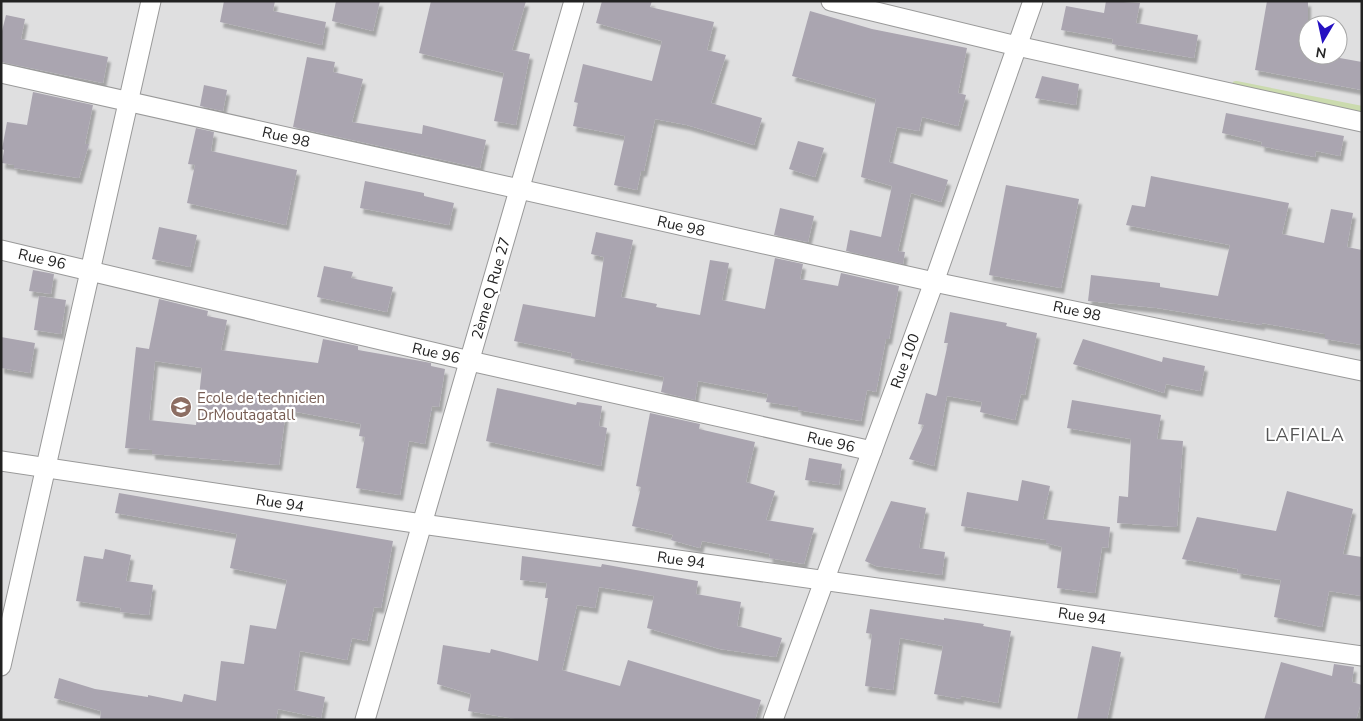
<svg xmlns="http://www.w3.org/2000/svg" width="1363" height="721" font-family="'Nunito Sans',sans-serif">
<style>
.residential{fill:#dfdfe0;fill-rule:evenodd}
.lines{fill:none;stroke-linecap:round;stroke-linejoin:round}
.stream{stroke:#cbdbae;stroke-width:8}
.building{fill:#aaa5b0;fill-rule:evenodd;filter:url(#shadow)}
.minor-casing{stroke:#999;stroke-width:21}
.minor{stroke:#fff;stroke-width:19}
.labels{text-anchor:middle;stroke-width:4.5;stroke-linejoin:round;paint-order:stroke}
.street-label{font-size:15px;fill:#222;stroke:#fff}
.education-label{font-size:15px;fill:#785e54;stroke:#fff;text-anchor:start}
.quarter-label{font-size:18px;letter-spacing:1px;fill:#555;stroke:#fff}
</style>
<defs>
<filter id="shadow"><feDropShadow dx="3" dy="5.5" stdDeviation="1" flood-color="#0004"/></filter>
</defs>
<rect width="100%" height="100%" fill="#efeaf1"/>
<!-- residential -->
<path class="residential" d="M 1,1 L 1362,1 L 1362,720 L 1,720 ZM 1308,25 L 1338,25 L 1338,55 L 1308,55 Z"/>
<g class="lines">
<!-- stream -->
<polyline class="stream" points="1236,85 1362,110"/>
</g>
<!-- building -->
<g class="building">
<polygon points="224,1 275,1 273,11 326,22 322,45 220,22"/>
<polygon points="336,1 380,1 373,31 332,21"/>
<polygon points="431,1 526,1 512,50 530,54 516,125 494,121 504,73 419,53"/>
<polygon points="602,1 652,1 650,7 714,22 707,50 726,55 711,103 762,118 754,145 687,125 655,119 644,171 641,171 637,190 614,185 625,136 573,126 578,103 574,102 583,64 652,81 662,41 596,23"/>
<polygon points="1106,1 1140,3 1136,23 1198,35 1194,58 1112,44 1113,39 1061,30 1066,6 1104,13"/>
<polygon points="1267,1 1308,1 1308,55 1323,55 1362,62 1362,90 1255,70"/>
<polygon points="810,11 872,29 967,48 958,93 966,95 958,126 922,117 919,131 897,127 889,162 948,180 941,202 911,193 898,251 905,252 903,264 846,251 850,230 881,237 892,186 861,177 876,99 792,76"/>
<polygon points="6,15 25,19 21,39 108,57 103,83 1,62 1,35"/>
<polygon points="307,57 335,62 333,72 363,79 352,122 422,134 423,125 486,140 480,168 293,127"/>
<polygon points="1042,76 1079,84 1076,105 1035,98"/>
<polygon points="204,85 227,90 223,111 200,106"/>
<polygon points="33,92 93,105 85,144 89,144 79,178 14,168 14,165 2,163 4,150 2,149 7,122 27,125"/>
<polygon points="1226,113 1344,136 1340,156 1316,151 1315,157 1261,146 1262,142 1222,133"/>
<polygon points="196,128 214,132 211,151 297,170 286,225 187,203 195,165 188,164"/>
<polygon points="798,141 824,148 815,177 789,169"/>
<polygon points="1151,176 1289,203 1282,234 1324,243 1331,209 1353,213 1347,247 1362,250 1362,345 1325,339 1325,334 1262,323 1262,325 1157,308 1088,301 1091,275 1160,283 1160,287 1218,296 1230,245 1126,225 1132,205 1145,207"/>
<polygon points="365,181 424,193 424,196 454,203 449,225 360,208"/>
<polygon points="1006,185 1079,199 1061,288 989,275"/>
<polygon points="780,208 814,216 808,242 774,235"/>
<polygon points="159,227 197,235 190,267 152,259"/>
<polygon points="596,232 633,240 621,297 657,304 656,307 700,315 710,260 729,263 722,300 765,309 775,258 803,264 800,279 838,286 841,273 899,286 889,339 886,339 876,392 867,390 861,421 798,410 798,407 766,402 768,394 698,381 695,400 661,392 664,377 571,358 572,353 514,341 523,304 595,317 604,257 591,254"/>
<polygon points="324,266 353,272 351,278 393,287 387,312 317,297"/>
<polygon points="33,270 54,274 51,294 29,291"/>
<polygon points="39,296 66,300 61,334 34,330"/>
<path d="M 159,299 L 208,311 L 207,316 L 227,320 L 221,350 L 318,363 L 323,339 L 358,346 L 358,350 L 415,360 L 431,363 L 431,366 L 445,369 L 439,407 L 432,406 L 425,444 L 409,441 L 400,495 L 356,488 L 365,437 L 359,436 L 361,424 L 286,410 L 279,465 L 152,454 L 152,450 L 125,448 L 136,347 L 149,349 ZM 155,361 L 202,368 L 196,425 L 149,420 Z"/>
<polygon points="950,312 1007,323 1006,326 1037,333 1025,395 1021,394 1015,420 980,412 982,402 947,396 934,466 909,459 924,425 918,424 926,393 936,396 937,394 948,343 944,343"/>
<polygon points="1,337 35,343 30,373 1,368"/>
<polygon points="1083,339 1162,362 1163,357 1205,366 1200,391 1166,384 1164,393 1073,364"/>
<polygon points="497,388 576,405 577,402 602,406 599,426 607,428 601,466 486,441"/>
<polygon points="1072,400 1161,415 1157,439 1183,441 1177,527 1117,523 1119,496 1128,497 1131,439 1067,428"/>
<polygon points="650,413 700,424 699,429 755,442 746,482 775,491 766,520 814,528 804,564 769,558 770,554 702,541 700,548 671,540 673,535 632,526 641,487 636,486"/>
<polygon points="809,458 842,464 839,485 805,480"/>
<polygon points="1022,480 1050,486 1043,519 1110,527 1108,548 1102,547 1095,593 1057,588 1062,547 1046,543 1046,540 961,526 967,492 1018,501"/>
<polygon points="1287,491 1353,509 1343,554 1362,557 1362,596 1329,591 1322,627 1274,617 1281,580 1237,573 1238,569 1182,559 1197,517 1276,531"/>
<polygon points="119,493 393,541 381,608 374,607 367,641 352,638 347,660 300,651 294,690 325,697 321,718 278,709 276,720 100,720 101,711 54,698 59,678 95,689 148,697 148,695 182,702 184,694 216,701 221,661 244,664 250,625 276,629 287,580 230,568 237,534 115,513"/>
<polygon points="891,501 926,508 919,548 945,552 942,575 876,566 865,561"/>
<polygon points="105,549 131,555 126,581 153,585 149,615 120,612 121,608 76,601 84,556 103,559"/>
<polygon points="522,556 601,567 602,564 698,581 696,594 741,602 737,626 782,638 776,657 720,649 647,628 654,596 599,587 595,608 577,605 562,670 620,686 628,660 761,700 755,720 521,720 468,711 471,694 437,684 443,645 490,653 491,649 538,661 548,598 545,598 547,583 520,580"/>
<polygon points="870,609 944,620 944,618 984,624 983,626 1011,631 998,703 961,696 961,699 934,694 943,646 900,638 893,690 865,686 872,634 866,633"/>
<polygon points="1092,646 1121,652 1107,720 1077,720"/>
<polygon points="1281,662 1332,676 1334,664 1354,667 1352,682 1362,685 1362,699 1356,720 1264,720"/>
</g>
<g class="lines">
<!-- minor casing -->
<g class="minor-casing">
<g id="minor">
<polyline points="831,1 1017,46 1362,122"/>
<polyline points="1,73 934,282 1362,371"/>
<polyline points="1,250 470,361 872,451"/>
<polyline points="1,461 422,524 1362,656"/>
<polyline points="1,666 151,1"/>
<polyline points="365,720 574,1"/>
<polyline points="773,720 934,282 1033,1"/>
</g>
</g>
<!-- minor -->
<use href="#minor" class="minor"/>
</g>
<!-- icons -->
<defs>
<g id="school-disc" transform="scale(1.125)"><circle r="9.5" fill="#8d6e63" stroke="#fff"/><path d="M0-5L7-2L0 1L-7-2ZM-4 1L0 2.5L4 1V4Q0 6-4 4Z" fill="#fff"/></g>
</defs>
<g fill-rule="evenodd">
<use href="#school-disc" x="181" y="407"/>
</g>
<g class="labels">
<!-- street labels -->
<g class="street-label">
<text transform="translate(286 137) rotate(13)" y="5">Rue 98</text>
<text transform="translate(681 226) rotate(13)" y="5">Rue 98</text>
<text transform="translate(42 259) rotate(13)" y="5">Rue 96</text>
<text transform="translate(491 288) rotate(-74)" y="5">2ème Q Rue 27</text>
<text transform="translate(1077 311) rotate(12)" y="5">Rue 98</text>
<text transform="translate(436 353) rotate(13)" y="5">Rue 96</text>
<text transform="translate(905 361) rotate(-70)" y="5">Rue 100</text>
<text transform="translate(831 442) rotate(13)" y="5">Rue 96</text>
<text transform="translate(280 503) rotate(9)" y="5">Rue 94</text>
<text transform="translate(681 560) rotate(8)" y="5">Rue 94</text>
<text transform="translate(1082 616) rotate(8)" y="5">Rue 94</text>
</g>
<!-- education labels -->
<g class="education-label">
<text x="197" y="403">Ecole de technicien<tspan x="197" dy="17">DrMoutagatall</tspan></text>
</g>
<!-- quarter labels -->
<g class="quarter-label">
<text x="1305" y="441">LAFIALA</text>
</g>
</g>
<!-- border -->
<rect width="1363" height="721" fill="none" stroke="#222222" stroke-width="5"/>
<!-- north arrow -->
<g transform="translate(1323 40) rotate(189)"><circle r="24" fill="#ffffff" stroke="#a7a7a7"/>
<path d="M0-4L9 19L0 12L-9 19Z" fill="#2511c2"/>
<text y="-8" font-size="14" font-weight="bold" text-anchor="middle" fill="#222222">N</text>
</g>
</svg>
